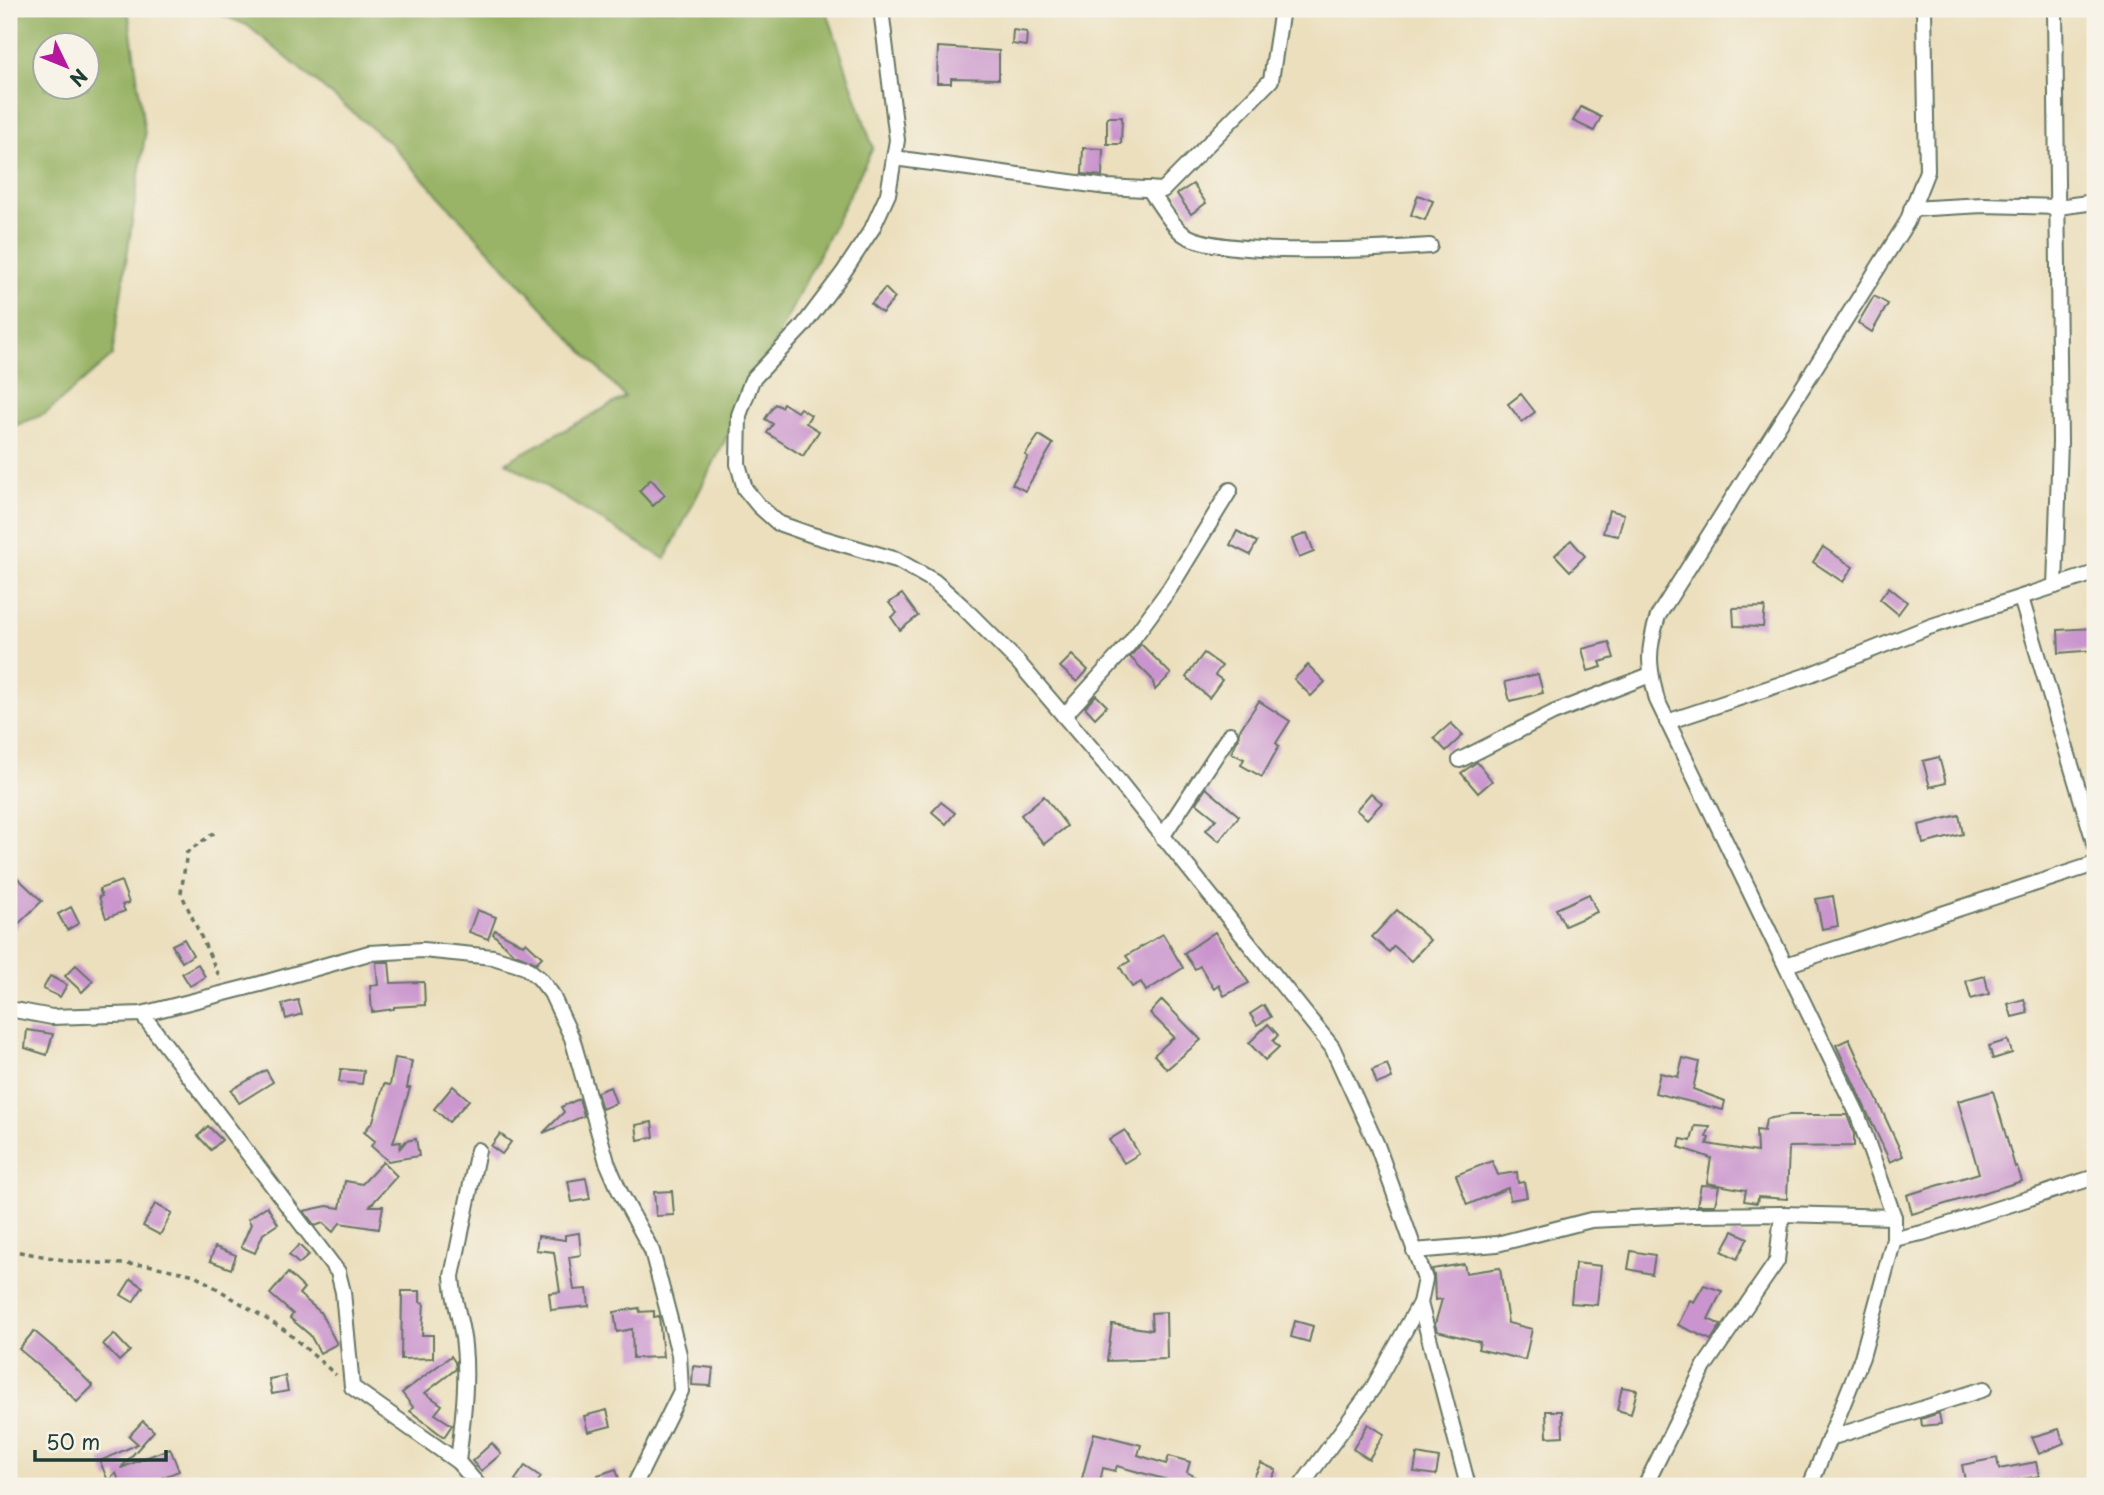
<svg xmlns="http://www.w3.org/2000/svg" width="2104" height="1495" font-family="'Playpen Sans',sans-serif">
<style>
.forest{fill:#99b466;stroke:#5c784d;stroke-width:2;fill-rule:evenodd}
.building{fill:#ca95ce}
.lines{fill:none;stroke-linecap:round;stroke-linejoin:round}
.street-casing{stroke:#667664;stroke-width:18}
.path{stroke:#667664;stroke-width:3.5;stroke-dasharray:5 5;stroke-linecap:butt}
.street{stroke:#fff;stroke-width:14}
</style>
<rect width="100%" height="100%" fill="#f7f3e8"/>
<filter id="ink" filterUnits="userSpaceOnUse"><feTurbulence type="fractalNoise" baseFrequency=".0143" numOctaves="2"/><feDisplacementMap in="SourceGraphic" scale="14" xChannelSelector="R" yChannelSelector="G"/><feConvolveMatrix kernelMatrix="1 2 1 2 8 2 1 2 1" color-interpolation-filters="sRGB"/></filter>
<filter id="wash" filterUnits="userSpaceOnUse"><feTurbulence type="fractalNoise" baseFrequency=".00686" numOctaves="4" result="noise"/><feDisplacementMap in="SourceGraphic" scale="28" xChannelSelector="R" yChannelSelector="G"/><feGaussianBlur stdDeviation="1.57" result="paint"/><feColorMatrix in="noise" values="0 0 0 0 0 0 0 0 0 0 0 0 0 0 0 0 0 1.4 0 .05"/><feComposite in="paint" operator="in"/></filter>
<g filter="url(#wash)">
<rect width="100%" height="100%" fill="#ebdfbd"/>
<!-- forest -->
<g class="forest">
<path d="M 9,9 L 128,9 L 145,135 L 112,356 L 45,414 L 9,428 ZM 46,46 L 88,46 L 88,88 L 46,88 Z"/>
<polygon points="206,9 826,9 873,148 665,559 506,462 625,397 390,143 247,25"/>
</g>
<g id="blocks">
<!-- building -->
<g class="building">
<polygon points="1013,30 1027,32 1026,46 1012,44"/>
<polygon points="938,47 999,51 999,79 951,78 951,83 937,83"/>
<polygon points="1581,107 1601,117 1594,131 1573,121"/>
<polygon points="1107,117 1122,117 1121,144 1107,144"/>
<polygon points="1083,148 1103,149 1102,176 1082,174"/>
<polygon points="1193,184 1206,203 1191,214 1177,194"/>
<polygon points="1418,195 1433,201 1425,220 1411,215"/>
<polygon points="885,288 895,298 882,313 871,304"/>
<polygon points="1874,296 1888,304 1872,332 1858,323"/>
<polygon points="1521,394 1535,412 1522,422 1508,404"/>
<polygon points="783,403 797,412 800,408 811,415 806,423 819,431 803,456 767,433 773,424 765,419 775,404 781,407"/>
<polygon points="1039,435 1053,444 1025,491 1012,484 1028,457 1025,455"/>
<polygon points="651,479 665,495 653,506 639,491"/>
<polygon points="1609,510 1624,514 1618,536 1603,533"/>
<polygon points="1237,531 1257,542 1250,555 1230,545"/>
<polygon points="1307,533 1314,552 1299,558 1292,539"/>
<polygon points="1571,540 1585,556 1570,571 1555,555"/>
<polygon points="1823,547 1853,567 1843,582 1813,562"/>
<polygon points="1889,587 1907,602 1898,614 1880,599"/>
<polygon points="902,594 918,616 900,630 891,617 897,613 889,603"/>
<polygon points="1765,607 1763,627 1734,626 1733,608"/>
<polygon points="2095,628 2095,650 2059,653 2058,630"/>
<polygon points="1609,642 1614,658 1600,662 1602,667 1588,671 1582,649"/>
<polygon points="1141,644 1171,674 1155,690 1152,679 1130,657"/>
<polygon points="1204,653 1222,666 1215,675 1222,680 1209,698 1186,677"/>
<polygon points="1072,655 1088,670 1077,682 1060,667"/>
<polygon points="1308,665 1325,682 1311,696 1294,679"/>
<polygon points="1538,674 1543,693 1510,701 1505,682"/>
<polygon points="1096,695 1107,706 1095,718 1085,707"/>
<polygon points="1259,701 1290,721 1276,743 1279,746 1262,777 1241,765 1244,759 1231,753 1238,739 1239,731"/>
<polygon points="1451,723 1463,735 1446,751 1434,738"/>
<polygon points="1939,757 1946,783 1930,787 1923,761"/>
<polygon points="1477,762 1492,781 1478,793 1461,773"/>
<polygon points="1206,788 1239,816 1219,841 1206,830 1216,819 1196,803"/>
<polygon points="1371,793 1382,803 1367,819 1356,810"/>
<polygon points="1044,796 1067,826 1044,844 1021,815"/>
<polygon points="941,802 955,813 946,824 932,812"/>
<polygon points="1959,815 1963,834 1923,844 1919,825"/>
<polygon points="9,870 42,901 9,933"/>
<polygon points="121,881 129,903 122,905 125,911 106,918 99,897 102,896 99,889"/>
<polygon points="1589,894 1597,912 1565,926 1556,909"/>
<polygon points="1833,896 1838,926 1822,929 1816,899"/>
<polygon points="71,907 79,923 67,930 58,914"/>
<polygon points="477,910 496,917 488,939 469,932"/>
<polygon points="1397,910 1430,940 1411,961 1394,946 1389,952 1372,937"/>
<polygon points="495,930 523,945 526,942 542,957 536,963 513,953 493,934"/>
<polygon points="1215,932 1249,983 1224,996 1219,985 1214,989 1200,966 1195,969 1184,953"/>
<polygon points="1163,934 1183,968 1146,991 1141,982 1132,987 1120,967 1130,961 1126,956"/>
<polygon points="184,939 193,955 182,962 172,945"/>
<polygon points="376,962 389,962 391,983 424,982 425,1005 394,1007 394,1009 372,1012 370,986 378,985"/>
<polygon points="198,964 205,977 190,986 182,973"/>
<polygon points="76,965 93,981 82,992 65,976"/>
<polygon points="50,976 67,985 60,997 43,989"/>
<polygon points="1985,976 1989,994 1971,999 1966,981"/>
<polygon points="2024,999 2028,1013 2012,1017 2008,1004"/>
<polygon points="298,1000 302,1014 286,1019 282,1004"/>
<polygon points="1162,1000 1201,1040 1167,1069 1154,1055 1174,1037 1150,1013"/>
<polygon points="1264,1005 1271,1017 1257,1025 1250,1014"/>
<polygon points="1268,1024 1278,1035 1273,1041 1279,1047 1265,1060 1249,1043"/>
<polygon points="27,1030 53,1034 47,1055 25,1048"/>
<polygon points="1849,1039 1903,1156 1890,1162 1836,1045"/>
<polygon points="2008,1040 2012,1053 1993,1059 1989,1046"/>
<polygon points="395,1058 412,1061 407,1088 410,1088 393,1143 401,1142 400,1148 406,1141 416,1139 419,1156 388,1161 371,1146 375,1141 364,1132 373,1121 384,1084 390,1085"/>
<polygon points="1683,1058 1699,1062 1693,1089 1725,1101 1723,1110 1655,1093 1660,1073 1678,1077"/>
<polygon points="1387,1064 1392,1078 1377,1084 1372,1070"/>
<polygon points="341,1069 364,1071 362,1084 339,1082"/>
<polygon points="266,1070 273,1082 239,1103 231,1090"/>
<polygon points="453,1086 469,1100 449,1122 434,1109"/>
<polygon points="610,1087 616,1103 602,1109 597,1092"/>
<polygon points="1993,1091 2015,1167 2017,1166 2022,1181 1912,1214 1907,1195 1979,1173 1958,1101"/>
<polygon points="579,1099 584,1116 543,1133 564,1112 561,1107"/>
<polygon points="1789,1115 1847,1115 1854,1134 1854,1146 1789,1147 1787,1199 1758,1197 1757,1203 1744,1201 1746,1190 1707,1183 1711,1158 1679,1147 1681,1139 1691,1141 1695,1126 1710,1127 1706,1137 1709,1138 1707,1144 1757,1152 1756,1130 1764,1131 1766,1119"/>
<polygon points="652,1122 654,1137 638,1140 636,1125"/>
<polygon points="208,1126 222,1140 211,1150 198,1136"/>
<polygon points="1125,1130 1139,1154 1124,1163 1109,1140"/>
<polygon points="500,1134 511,1142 502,1154 491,1146"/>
<polygon points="1492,1161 1498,1175 1517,1172 1518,1183 1524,1182 1527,1197 1510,1200 1508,1188 1467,1205 1456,1175"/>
<polygon points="383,1162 397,1176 370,1206 383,1206 379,1229 340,1223 333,1232 323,1223 315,1226 304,1211 327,1206 340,1208 345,1181 362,1184"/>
<polygon points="586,1178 590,1199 572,1202 568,1181"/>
<polygon points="1701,1185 1719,1186 1715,1205 1697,1205"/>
<polygon points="672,1191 674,1215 656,1216 654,1192"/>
<polygon points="155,1204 172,1213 160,1235 143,1226"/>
<polygon points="267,1206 278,1224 263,1234 255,1253 241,1247 251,1224 248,1219"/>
<polygon points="1733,1231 1748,1238 1737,1259 1722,1251"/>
<polygon points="579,1233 581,1255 569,1257 574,1290 587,1289 589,1306 551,1310 549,1293 560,1292 554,1252 536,1250 538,1236 565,1240 565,1235"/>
<polygon points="299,1245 309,1255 299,1264 289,1255"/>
<polygon points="215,1247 236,1255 231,1269 210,1261"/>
<polygon points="1631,1251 1655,1255 1652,1274 1628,1269"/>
<polygon points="1575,1263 1601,1266 1597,1305 1571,1303"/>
<polygon points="1464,1264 1466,1273 1500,1268 1508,1323 1532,1329 1525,1360 1478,1349 1480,1342 1437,1331 1435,1324 1442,1299 1435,1300 1434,1276 1432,1269"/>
<polygon points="288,1273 304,1288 299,1294 320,1312 337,1344 320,1353 310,1335 290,1318 293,1314 270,1294"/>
<polygon points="131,1279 143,1287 133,1302 121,1295"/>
<polygon points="1704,1285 1722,1291 1708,1319 1721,1325 1711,1340 1678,1325 1690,1300 1694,1302"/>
<polygon points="402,1291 420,1291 420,1302 424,1303 422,1335 433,1335 433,1358 401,1359"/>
<polygon points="639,1308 640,1312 654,1311 654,1317 659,1316 663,1357 633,1358 632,1329 617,1332 614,1312"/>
<polygon points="1166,1312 1167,1359 1107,1361 1112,1324 1152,1330 1151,1313"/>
<polygon points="1295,1321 1313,1326 1309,1342 1291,1337"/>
<polygon points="34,1331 60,1353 93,1386 77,1402 57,1381 19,1349"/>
<polygon points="114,1334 130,1351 119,1361 103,1344"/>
<polygon points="451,1356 455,1362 456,1369 425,1393 442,1405 435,1414 452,1425 444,1437 410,1411 413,1407 402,1393"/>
<polygon points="693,1366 713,1368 711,1386 692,1385"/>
<polygon points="285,1376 288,1391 272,1394 269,1379"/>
<polygon points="1622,1387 1637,1390 1631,1414 1617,1410"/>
<polygon points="607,1410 611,1426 588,1432 584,1416"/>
<polygon points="1546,1411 1562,1411 1563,1436 1547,1437"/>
<polygon points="1939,1413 1941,1424 1922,1426 1921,1419"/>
<polygon points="143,1421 154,1431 121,1468 170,1448 179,1471 141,1486 121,1486 116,1473 108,1481 100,1461 138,1444 129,1436"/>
<polygon points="1368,1424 1384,1434 1369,1459 1353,1449"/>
<polygon points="2059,1429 2064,1443 2039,1454 2032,1437"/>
<polygon points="1094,1433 1141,1445 1138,1455 1166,1464 1169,1456 1190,1462 1187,1472 1212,1486 1189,1486 1117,1466 1115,1471 1103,1468 1099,1486 1080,1486"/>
<polygon points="492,1443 501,1454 481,1471 472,1461"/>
<polygon points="1417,1454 1439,1458 1436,1475 1414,1472"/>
<polygon points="1997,1458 1999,1469 2036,1462 2039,1476 1983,1486 1966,1486 1962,1465"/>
<polygon points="1261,1463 1276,1470 1268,1486 1252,1481"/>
<polygon points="525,1466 541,1477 535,1486 524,1486 515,1480"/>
<polygon points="616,1469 620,1482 601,1486 598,1475"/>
</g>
</g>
</g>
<g filter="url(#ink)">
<use href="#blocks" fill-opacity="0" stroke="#667664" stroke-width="2"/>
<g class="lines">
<!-- street casing -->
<g class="street-casing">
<g id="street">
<polyline points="881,9 897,140 888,194 872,229 843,273 803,326 752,380 739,415 738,464 745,489 759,506 778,523 812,535 897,560 934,581 962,606 1018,662 1105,764 1332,1047 1377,1145 1425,1279 1420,1303 1373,1388 1301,1486"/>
<polyline points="2055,9 2060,442 2055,586"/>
<polyline points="894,158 1107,187 1163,190 1271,80 1282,9"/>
<path d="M 1149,189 C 1159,203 1169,221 1181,232 C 1210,259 1386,249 1430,246"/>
<polyline points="1911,209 1983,205 2058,207 2095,202"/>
<polyline points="2021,598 2095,845"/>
<polyline points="1064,716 1129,644 1170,588 1230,490"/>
<polyline points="1667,722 1811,674 1929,627 2095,573"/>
<polyline points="1460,760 1553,713 1650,675"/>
<polyline points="1162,837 1230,734"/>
<polyline points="1786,965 2095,864"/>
<polyline points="9,1009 52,1017 142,1014 260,984 369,953 423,950 493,957 525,967 539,978 551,993 572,1038 607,1162 620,1192 652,1251 679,1354 681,1391 634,1486"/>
<polyline points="142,1014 338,1272 343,1292 352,1387 458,1462 479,1486"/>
<polyline points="1894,1239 1922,1233 2095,1177"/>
<polyline points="1414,1251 1497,1244 1591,1220 1694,1215 1782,1214 1894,1217"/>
<polyline points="1420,1303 1468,1486"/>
<polyline points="1830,1438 1984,1389"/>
<path d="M 458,1462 C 462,1424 468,1385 464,1346 C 462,1322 453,1301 452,1276 L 478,1150"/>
<polyline points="1645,1486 1704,1367 1777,1261 1782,1214"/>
<path d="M 1810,1486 L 1862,1357 L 1894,1239 L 1894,1217 L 1857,1113 L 1657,700 C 1648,665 1647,651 1658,616 L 1907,222 L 1927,171 L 1924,9"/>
</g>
</g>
<!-- path -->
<g class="path">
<polyline points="214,833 187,852 181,893 221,980"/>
<polyline points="9,1250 75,1262 148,1265 195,1275 286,1331 336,1375"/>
</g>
<!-- street -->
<use href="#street" class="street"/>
</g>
</g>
<!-- margin -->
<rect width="2104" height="1495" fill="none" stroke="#f7f3e8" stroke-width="35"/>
<!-- north arrow -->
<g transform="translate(66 66) rotate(133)"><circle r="33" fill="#f7f3e8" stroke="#a1aaa0" stroke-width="2"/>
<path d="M0-5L12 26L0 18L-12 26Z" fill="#b5179e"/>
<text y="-10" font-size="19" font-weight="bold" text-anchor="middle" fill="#1f3d34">N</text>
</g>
<!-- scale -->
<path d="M35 1450v10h131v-10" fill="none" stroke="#1f3d34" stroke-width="3.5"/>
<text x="46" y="1450" font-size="21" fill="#1f3d34" stroke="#f7f3e8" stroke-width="5" paint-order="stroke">50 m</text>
</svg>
